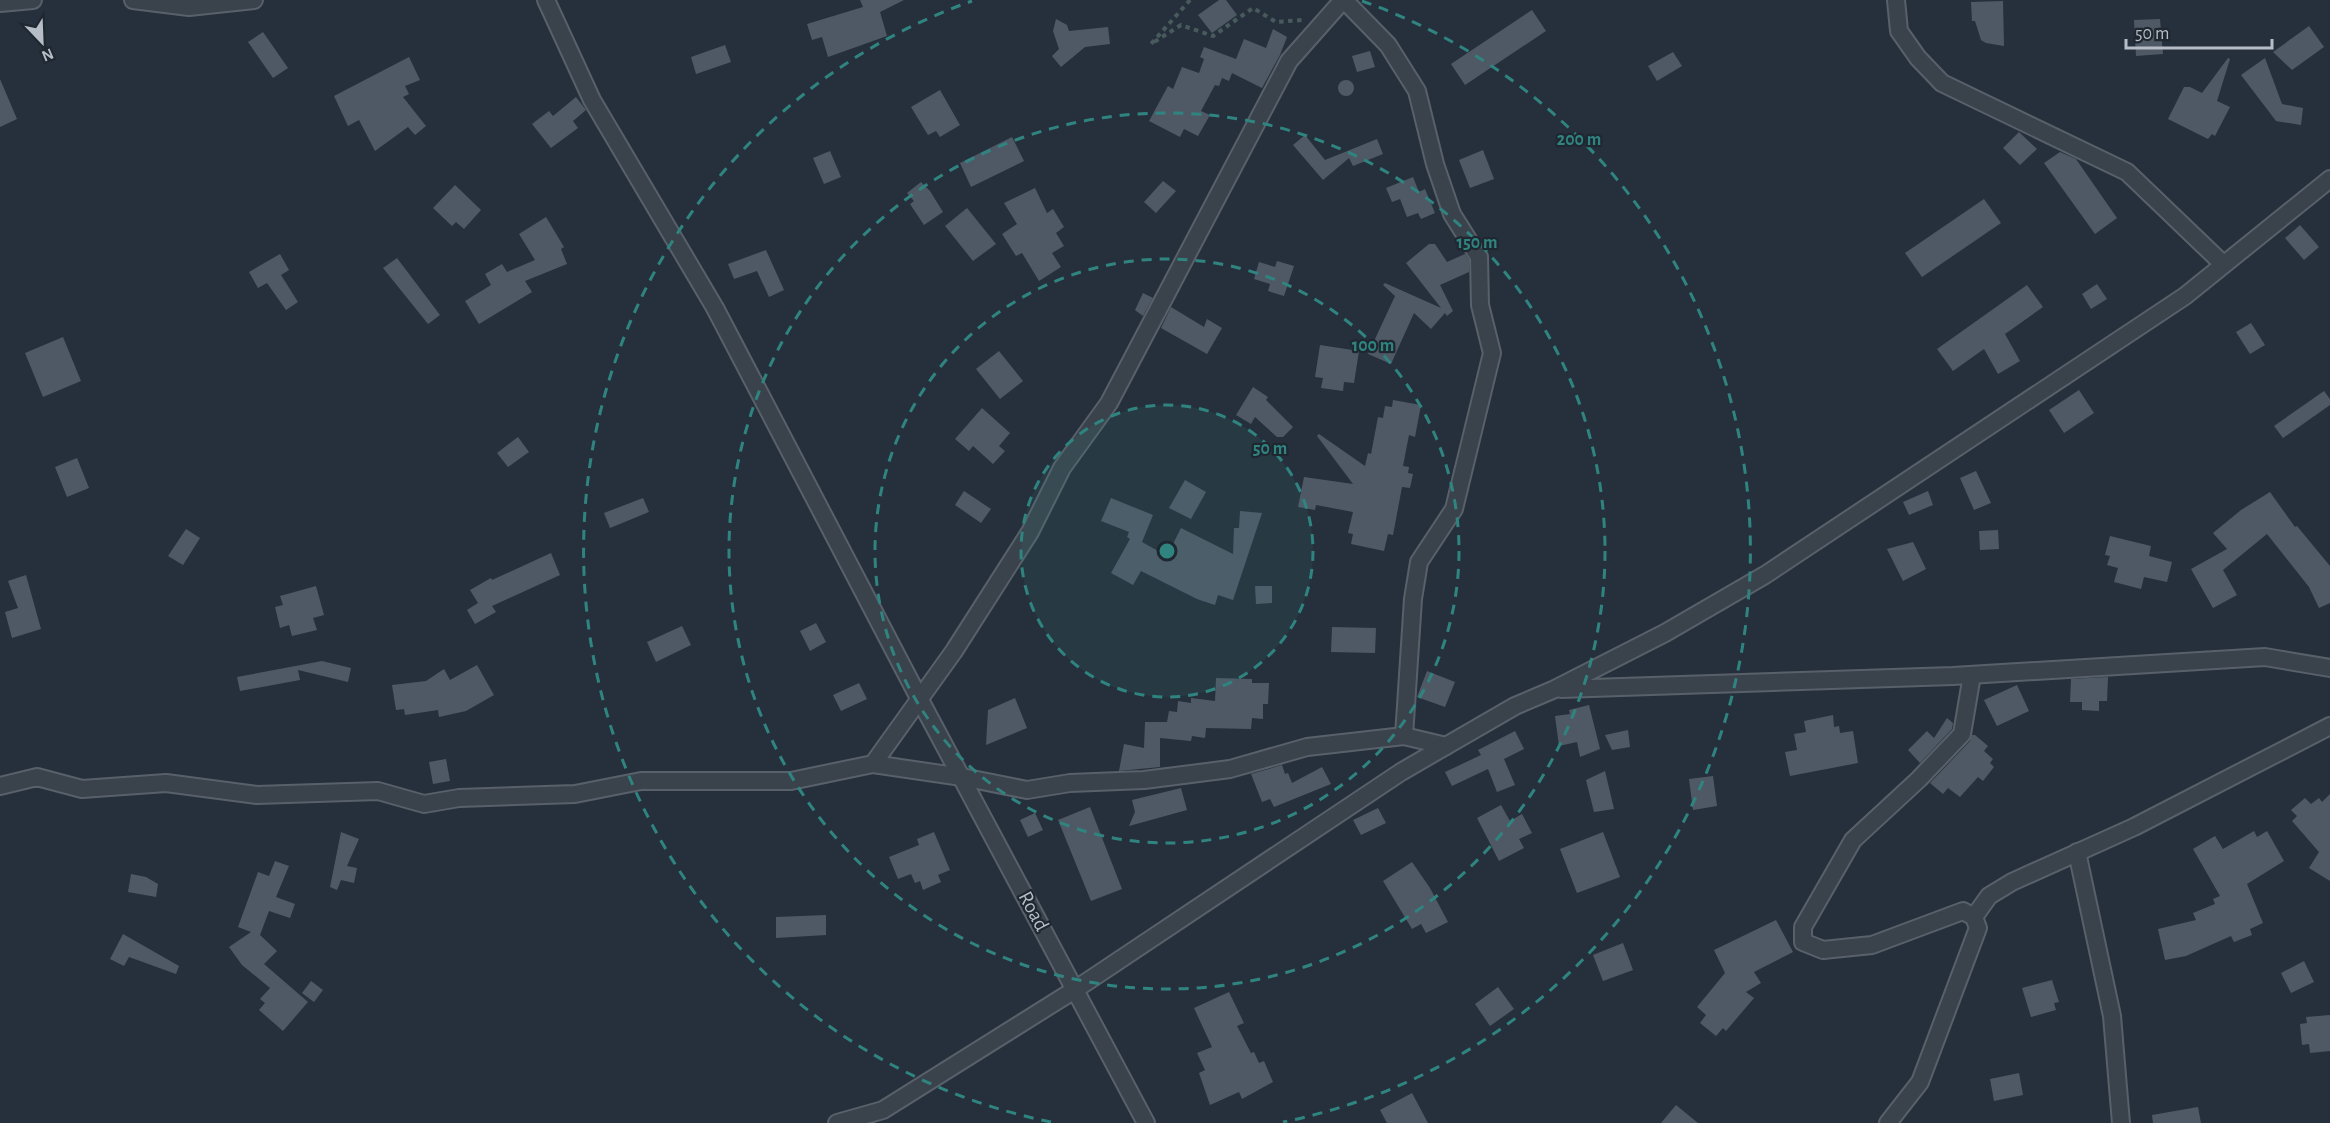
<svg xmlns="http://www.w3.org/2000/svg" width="2330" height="1123" font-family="'Alegreya Sans',sans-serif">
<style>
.building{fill:#4f5966}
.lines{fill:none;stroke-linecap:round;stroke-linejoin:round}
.street-casing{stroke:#58606a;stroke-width:20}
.path{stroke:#485a5c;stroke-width:4;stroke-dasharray:4.5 4.5;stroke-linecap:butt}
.street{stroke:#3a424c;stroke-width:16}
.ring{fill:none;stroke:#308480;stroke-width:3;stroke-dasharray:10 8}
.labels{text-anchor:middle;stroke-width:4.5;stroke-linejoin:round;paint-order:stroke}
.street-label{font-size:21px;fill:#b6bdc7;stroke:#1f2731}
.centre{fill:#308480;stroke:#1f2731;stroke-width:3}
.ring-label{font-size:18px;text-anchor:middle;font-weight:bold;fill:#308480;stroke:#1f2731;stroke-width:4.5;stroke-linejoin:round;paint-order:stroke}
</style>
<rect width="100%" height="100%" fill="#26303c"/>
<!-- building -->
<g class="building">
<polygon points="860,0 904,0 880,12 887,36 828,57 822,37 812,40 807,24 863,7"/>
<polygon points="1219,0 1226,0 1237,15 1212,33 1198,15"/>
<polygon points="2003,1 2004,46 1986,43 1981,40 1975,21 1972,21 1971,2"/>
<polygon points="1532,10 1546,31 1465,85 1451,64"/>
<polygon points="1056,19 1067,25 1069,31 1108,27 1110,44 1085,47 1061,67 1052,56 1059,49 1053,31"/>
<polygon points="2160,19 2163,54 2136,56 2134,20"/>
<polygon points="2309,26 2324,47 2292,70 2273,52"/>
<polygon points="1273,29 1287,37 1280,55 1262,88 1232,73 1229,81 1222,78 1219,86 1215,85 1201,111 1210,115 1198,136 1184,129 1180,137 1149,121 1168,86 1173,89 1182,67 1199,73 1204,59 1200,57 1204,47 1236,59 1244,39 1266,48"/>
<polygon points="263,32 288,68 273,78 248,42"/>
<polygon points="725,45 731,62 696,74 691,57"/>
<polygon points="1370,51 1375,67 1357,72 1352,56"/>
<polygon points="1673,52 1682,66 1657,81 1648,66"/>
<polygon points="409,57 420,80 405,86 409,94 403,97 426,126 415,135 408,127 375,151 359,120 348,126 334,96"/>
<polygon points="2228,58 2230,59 2217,101 2230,107 2215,136 2212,134 2208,139 2168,119 2184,87 2190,87 2202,93"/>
<polygon points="2265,58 2282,104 2303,108 2301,125 2276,121 2241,75"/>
<polygon points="0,79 17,119 0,127"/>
<circle cx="1346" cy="88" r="8"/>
<polygon points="940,90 960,125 940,137 936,131 928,135 911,107"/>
<polygon points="576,97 586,110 573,121 578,128 551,148 532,124 549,111 553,116"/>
<polygon points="2019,132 2037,149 2020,165 2003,148"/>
<polygon points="1305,135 1325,160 1377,139 1383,154 1353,166 1349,158 1323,180 1293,145"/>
<polygon points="1012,137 1024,161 971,187 960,163"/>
<polygon points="1483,150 1494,179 1470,188 1459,160"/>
<polygon points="830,151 841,177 824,184 813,158"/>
<polygon points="2060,152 2076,159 2117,218 2095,234 2044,163"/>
<polygon points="1413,177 1419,192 1425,189 1435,213 1421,219 1418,213 1407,217 1400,199 1392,202 1386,188"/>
<polygon points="1163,181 1176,191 1156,213 1144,202"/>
<polygon points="921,182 930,191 943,212 924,225 910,204 914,201 907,193"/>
<polygon points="455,185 481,210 464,229 456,222 452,226 433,208"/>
<polygon points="1035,188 1047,213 1053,209 1064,227 1056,233 1064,246 1052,253 1061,267 1039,281 1022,253 1016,256 1002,234 1017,224 1004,203"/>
<polygon points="1984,199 2001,223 1922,277 1905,253"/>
<polygon points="967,208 996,244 973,261 945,226"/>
<polygon points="546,217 564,247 561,249 567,264 525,281 532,292 479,324 465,301 491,285 485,274 502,264 507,272 535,260 519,234"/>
<polygon points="2300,225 2319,247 2304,260 2285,238"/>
<polygon points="1429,244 1435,244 1447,262 1465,254 1469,260 1469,272 1440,285 1453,311 1447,316 1445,313 1431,329 1414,313 1391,364 1368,354 1395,296 1383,285 1385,283 1441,308 1406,263"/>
<polygon points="766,250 784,290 769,297 757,271 734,279 728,264"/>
<polygon points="280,254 289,270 281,275 298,302 286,310 267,283 258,288 249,272"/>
<polygon points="397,258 440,315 428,324 383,268"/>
<polygon points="1277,261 1294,266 1284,296 1268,291 1270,284 1254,279 1259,262 1275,267"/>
<polygon points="2097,284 2107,299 2091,309 2082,294"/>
<polygon points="2027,285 2043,307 2005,334 2020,361 1998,374 1984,349 1953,371 1937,349"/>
<polygon points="1143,293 1153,298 1143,316 1135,310"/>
<polygon points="1171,307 1204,327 1207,319 1222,328 1207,354 1161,328"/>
<polygon points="2251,323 2265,345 2250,354 2236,332"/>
<polygon points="63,337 81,381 43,397 25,353"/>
<polygon points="1320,345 1359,351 1354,383 1344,382 1343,391 1321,388 1323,378 1315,377"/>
<polygon points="999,351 1023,381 1000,399 976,369"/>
<polygon points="1253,387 1268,397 1266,400 1293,427 1283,437 1277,437 1255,417 1251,424 1236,415"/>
<polygon points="2079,390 2094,413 2064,433 2049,410"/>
<polygon points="2324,391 2330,399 2330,405 2283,438 2274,426"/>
<polygon points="1393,400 1421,405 1415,437 1409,435 1403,466 1409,467 1408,473 1413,474 1410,488 1402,487 1393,535 1388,534 1384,551 1351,544 1353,534 1348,533 1353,512 1316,505 1315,510 1298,507 1304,477 1353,484 1317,436 1319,434 1365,466 1368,453 1371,454 1378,417 1383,418 1385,406 1392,407"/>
<polygon points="982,408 1010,433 999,446 1005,451 993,464 973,446 969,451 955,439"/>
<polygon points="518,437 529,452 508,467 497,453"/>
<polygon points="77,458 89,488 67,497 55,467"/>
<polygon points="1976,471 1991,503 1974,510 1960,478"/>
<polygon points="1185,480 1206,492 1191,519 1169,508"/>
<polygon points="964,491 991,509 981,523 955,505"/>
<polygon points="1928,491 1933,505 1909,515 1903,502"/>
<polygon points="2270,492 2295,527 2297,526 2330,566 2330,603 2319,608 2309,587 2267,534 2223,570 2237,595 2213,608 2191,569 2227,549 2213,533 2241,510"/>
<polygon points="643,498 649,512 610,528 604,513"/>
<polygon points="1111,498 1153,515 1142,542 1167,556 1181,528 1233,554 1234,528 1239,528 1240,511 1262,513 1233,600 1218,595 1215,605 1197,599 1141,571 1133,585 1111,573 1130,539 1127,537 1129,532 1101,521"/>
<polygon points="186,529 200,538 183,565 168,556"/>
<polygon points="1998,530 1999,549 1980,550 1979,531"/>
<polygon points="2110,536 2151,546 2149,556 2172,562 2167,582 2144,577 2141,589 2114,582 2118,568 2107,565 2110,556 2105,555"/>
<polygon points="1913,542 1926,569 1903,581 1887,549"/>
<polygon points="551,553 560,575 492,606 496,612 475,624 467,610 478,603 470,590 491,578 492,580"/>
<polygon points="26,575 41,629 12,638 5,612 18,608 8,581"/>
<polygon points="316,586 324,615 313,618 317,630 292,636 289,625 280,628 275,607 283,605 280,596"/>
<polygon points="1255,586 1272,586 1272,603 1256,604"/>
<polygon points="816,623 826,642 810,651 800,631"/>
<polygon points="682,626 691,645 656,662 647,642"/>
<polygon points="1332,627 1376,628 1375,653 1331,652"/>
<polygon points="322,661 351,668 348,682 298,670 300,680 240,691 237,677"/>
<polygon points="477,665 494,695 466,711 439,717 438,710 405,715 404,709 396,710 392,685 426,681 444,669 450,680"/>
<polygon points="1427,671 1455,682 1445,707 1417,697"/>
<polygon points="2108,677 2107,701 2099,701 2099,711 2082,710 2082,702 2070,702 2071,679"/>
<polygon points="1216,678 1252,679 1252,683 1269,683 1268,704 1263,704 1263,719 1252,718 1251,729 1206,728 1205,738 1192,736 1191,741 1160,738 1160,767 1119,771 1124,744 1144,748 1145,722 1167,722 1169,711 1177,712 1178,701 1191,703 1191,698 1215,701"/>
<polygon points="859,683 867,699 841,711 833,695"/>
<polygon points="2017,685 2029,711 1997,726 1984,700"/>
<polygon points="1015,698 1027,728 986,745 988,710"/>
<polygon points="1589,705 1600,749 1580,757 1577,742 1559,746 1555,716 1570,714 1569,710"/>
<polygon points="1833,715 1834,727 1839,726 1840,733 1853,731 1858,763 1790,776 1785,752 1797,750 1794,734 1806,732 1804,721"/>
<polygon points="1947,718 1953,723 1952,729 1920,763 1908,750 1927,731 1934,738"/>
<polygon points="1628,730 1630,747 1612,750 1605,735"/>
<polygon points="1515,731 1524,749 1504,759 1515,785 1497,792 1488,769 1452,786 1445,772 1481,755 1478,750"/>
<polygon points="1972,735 1975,735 1988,746 1984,751 1993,759 1990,763 1994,767 1983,781 1978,777 1960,797 1948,788 1943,794 1930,783 1970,741"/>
<polygon points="446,759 450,781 433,784 429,762"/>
<polygon points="1282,765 1285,774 1288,773 1292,783 1322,767 1331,784 1274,807 1270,799 1262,802 1251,774"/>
<polygon points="1605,771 1614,809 1594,812 1586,780"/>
<polygon points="1713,776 1717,806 1693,810 1689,779"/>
<polygon points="1181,788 1187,810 1129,826 1135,812 1132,800"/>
<polygon points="2330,794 2330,881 2309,868 2319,852 2292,821 2297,816 2291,810 2305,798 2311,804 2319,798 2322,802"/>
<polygon points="1501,805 1510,821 1522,814 1532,833 1519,839 1524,848 1499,861 1477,818"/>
<polygon points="1090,807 1122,889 1091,901 1058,820"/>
<polygon points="1378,808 1386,823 1361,835 1353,820"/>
<polygon points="1035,813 1043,830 1028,837 1020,820"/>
<polygon points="2254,831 2257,837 2267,831 2284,861 2247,884 2263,923 2250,929 2252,935 2234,942 2231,936 2186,956 2165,960 2158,929 2196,920 2193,913 2215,904 2213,899 2220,896 2193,849 2215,836 2223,849"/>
<polygon points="341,832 359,839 347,866 357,868 354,883 341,880 337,890 330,887"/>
<polygon points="934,832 950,870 938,875 941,882 923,890 920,881 915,883 911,874 898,879 889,857 919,845 917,839"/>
<polygon points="1603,832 1620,877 1577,893 1560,849"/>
<polygon points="275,861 289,866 276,897 295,904 290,918 269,911 260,935 277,951 264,964 308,1002 283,1031 259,1010 265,1003 260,999 270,988 242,965 229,947 251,932 238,927 258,872 269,876"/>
<polygon points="1412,862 1430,888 1448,922 1426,933 1421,924 1412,929 1383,881"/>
<polygon points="131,874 146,877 158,884 156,897 128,892"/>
<polygon points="826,915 826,935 776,938 776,917"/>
<polygon points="1776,920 1793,952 1754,972 1761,983 1746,992 1754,998 1726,1031 1723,1028 1716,1036 1700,1023 1706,1015 1697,1007 1725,973 1714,950"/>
<polygon points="123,934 179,966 176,974 129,957 124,966 110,959"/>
<polygon points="1623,943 1633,970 1603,981 1593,955"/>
<polygon points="2304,961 2314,982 2291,993 2281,973"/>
<polygon points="2052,980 2059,1002 2054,1003 2056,1010 2031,1017 2022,988"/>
<polygon points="311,981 323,990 314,1002 302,993"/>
<polygon points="1498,987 1514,1009 1490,1026 1475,1004"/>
<polygon points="1229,992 1244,1023 1237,1026 1251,1053 1254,1052 1259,1063 1264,1061 1273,1082 1242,1099 1239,1092 1210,1105 1199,1073 1205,1070 1197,1053 1212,1047 1194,1008"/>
<polygon points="2330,1015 2330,1051 2310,1053 2309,1044 2302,1045 2300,1024 2307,1023 2306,1017"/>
<polygon points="2019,1073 2023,1095 1994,1101 1990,1079"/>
<polygon points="1412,1093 1428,1123 1387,1123 1380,1110"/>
<polygon points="1676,1105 1698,1123 1661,1123"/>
<polygon points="2198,1107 2201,1123 2153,1123 2152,1115"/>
</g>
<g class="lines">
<!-- street casing -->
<g class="street-casing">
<g id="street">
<polyline points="133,0 189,7 254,0"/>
<polyline points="546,0 592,100 715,308 920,700 1146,1123"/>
<polyline points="1344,0 1388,45 1417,91 1435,164 1452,214 1479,257 1480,305 1492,353 1454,509 1419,562 1413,599 1404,736 1446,746"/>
<polyline points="1896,0 1899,31 1918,58 1942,83 2127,172 2223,264"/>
<polyline points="0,3 33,0"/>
<polyline points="1561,689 1953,676 2265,657 2330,668"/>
<polyline points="873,764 954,651 1030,532 1062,468 1109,403 1289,61 1343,0"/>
<polyline points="0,786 37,777 82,789 166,783 257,795 378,791 424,804 459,798 575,794 641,781 791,781 873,764 962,777 1027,790 1070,783 1144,780 1230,769 1307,747 1404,736"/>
<polyline points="2077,852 2112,1016 2121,1123"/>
<polyline points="1974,917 1989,896 2012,882 2134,827 2330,726"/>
<polyline points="837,1123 883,1110 1076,989 1401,772 1515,706 1555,689 1665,633 1765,575 2185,296 2330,179"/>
<polyline points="1888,1123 1920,1082 1978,928 1974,917 1963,911 1872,945 1823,950 1803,942 1803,927 1853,840 1919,779 1962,734 1972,675"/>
</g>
</g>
<!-- path -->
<polyline class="path" points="1190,0 1151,44 1181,25 1213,36 1253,8 1276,22 1303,20"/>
<!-- street -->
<use href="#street" class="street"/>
</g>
<!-- distance rings -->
<circle cx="1167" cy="551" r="146" fill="#308480" fill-opacity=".12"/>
<g class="ring">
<circle cx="1167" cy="551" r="146"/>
<circle cx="1167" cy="551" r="292"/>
<circle cx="1167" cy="551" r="438"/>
<path d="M1051 1122A583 583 0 0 1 972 1M1362 1A583 583 0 0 1 1283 1122"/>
</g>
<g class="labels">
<!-- street labels -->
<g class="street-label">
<text transform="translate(1034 911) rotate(62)" y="7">Road</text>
</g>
</g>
<circle cx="1167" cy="551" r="9" class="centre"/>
<g class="ring-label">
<text x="1579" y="145">200 m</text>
<text x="1477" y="248">150 m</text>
<text x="1373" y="351">100 m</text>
<text x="1270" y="454">50 m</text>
</g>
<!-- north arrow -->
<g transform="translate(42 42) rotate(157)" stroke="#1f2731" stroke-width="4.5" paint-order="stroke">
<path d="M0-4.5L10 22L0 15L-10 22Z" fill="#b6bdc7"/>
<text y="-9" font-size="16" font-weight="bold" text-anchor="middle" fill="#b6bdc7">N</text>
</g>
<!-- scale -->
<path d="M2126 39v9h146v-9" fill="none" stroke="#b6bdc7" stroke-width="3"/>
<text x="2135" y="39" font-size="18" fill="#b6bdc7" stroke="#1f2731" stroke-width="4.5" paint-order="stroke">50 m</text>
</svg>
